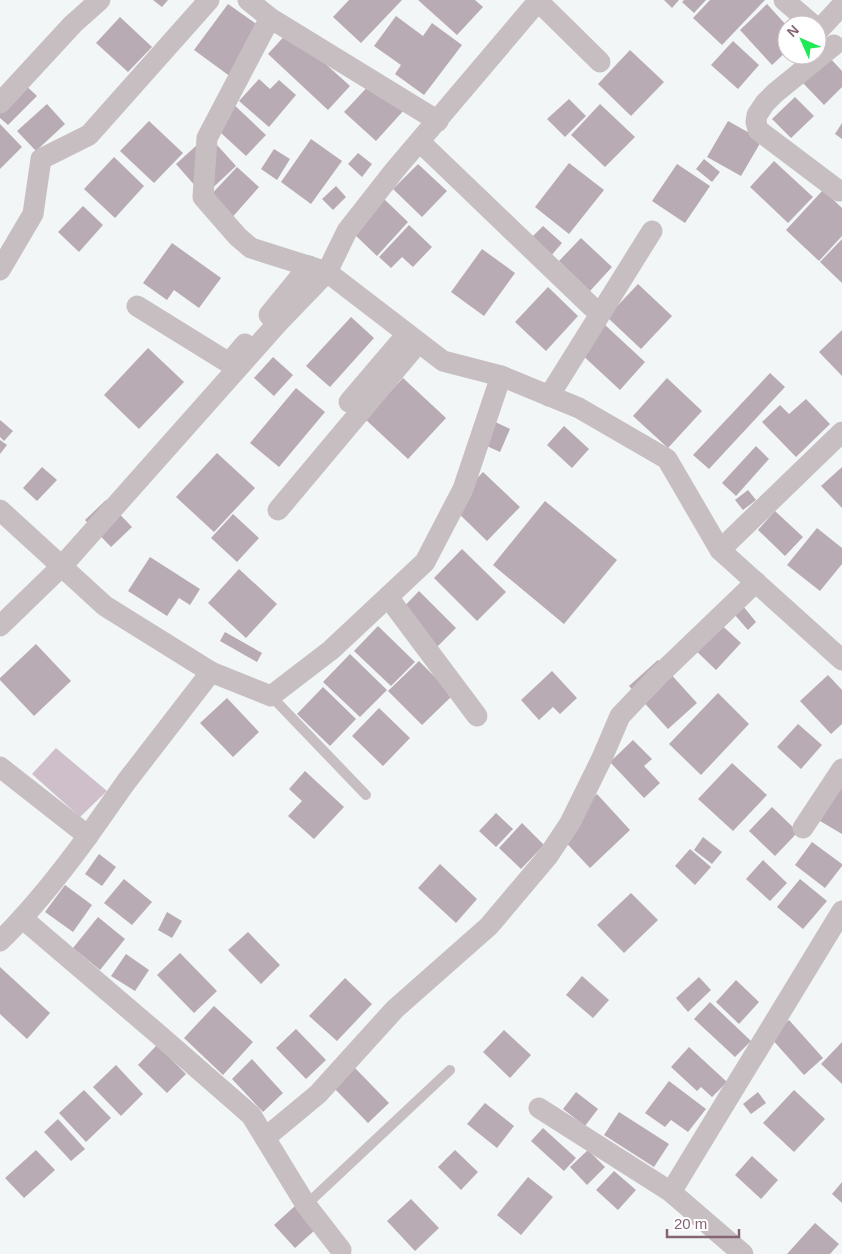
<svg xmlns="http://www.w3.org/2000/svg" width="842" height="1254" font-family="Helvetica,sans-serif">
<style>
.water{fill:#cfbfca}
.building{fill:#b9abb3}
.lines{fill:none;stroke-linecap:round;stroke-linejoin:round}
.lane{stroke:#c7bec2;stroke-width:10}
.street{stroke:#c7bec2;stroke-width:21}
</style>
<rect width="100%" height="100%" fill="#f2f6f6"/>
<!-- water -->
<polygon class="water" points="56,748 107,791 80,817 32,774"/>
<!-- building -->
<g class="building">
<polygon points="153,0 168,0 162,7"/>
<polygon points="349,0 402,0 361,43 333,17"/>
<polygon points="418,0 475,0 483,7 457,35"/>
<polygon points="664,0 679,0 672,8"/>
<polygon points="684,0 706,0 694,13 682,2"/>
<polygon points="710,0 765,0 722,45 693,18"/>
<polygon points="228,4 265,30 231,77 194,50"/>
<polygon points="767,4 787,26 787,51 772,65 740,30"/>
<polygon points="396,16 423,36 432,23 462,45 424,95 395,74 401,65 374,46"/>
<polygon points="120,17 152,47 128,72 96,43"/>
<polygon points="289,31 350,86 328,110 268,54"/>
<polygon points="733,41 759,65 738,89 711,65"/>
<polygon points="630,50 664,82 631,116 598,84"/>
<polygon points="830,58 842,71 842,87 824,105 803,83"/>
<polygon points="259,79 270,89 279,80 296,95 269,127 239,101"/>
<polygon points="20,80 37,96 8,125 0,118 0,100"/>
<polygon points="373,81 404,110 376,141 344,112"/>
<polygon points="795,97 814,116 791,138 772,119"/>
<polygon points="569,99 586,116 565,137 547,119"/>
<polygon points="229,100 266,135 246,156 209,122"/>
<polygon points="47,104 65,124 36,151 17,131"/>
<polygon points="600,104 635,137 605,167 571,135"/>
<polygon points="149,121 183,153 154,183 120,151"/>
<polygon points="728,121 762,140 741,176 707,157"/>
<polygon points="842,123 842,139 835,134"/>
<polygon points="0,124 22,147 0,169"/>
<polygon points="208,135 236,166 204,196 176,164"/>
<polygon points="311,139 342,161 311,204 281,182"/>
<polygon points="274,149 290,159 277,180 261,169"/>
<polygon points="358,153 372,164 362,177 348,164"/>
<polygon points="114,157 144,186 115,218 84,189"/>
<polygon points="704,159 720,172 712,182 696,169"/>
<polygon points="774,161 813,197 788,223 750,187"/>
<polygon points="569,163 604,190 569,234 535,207"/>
<polygon points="418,164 447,191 422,217 393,189"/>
<polygon points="677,164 710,186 685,223 652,201"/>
<polygon points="237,167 259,187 229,221 206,200"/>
<polygon points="336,186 346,197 333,210 322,199"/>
<polygon points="823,190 842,208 842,236 819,261 786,230"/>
<polygon points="384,199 408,222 377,256 353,233"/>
<polygon points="83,206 103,225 79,252 58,232"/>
<polygon points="409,225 432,247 413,267 402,257 391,268 379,257"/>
<polygon points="543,226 562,243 550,257 530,239"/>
<polygon points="581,238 612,267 590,291 559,261"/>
<polygon points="842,239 842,283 820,262"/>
<polygon points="172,243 221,278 199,308 174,290 167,300 143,283"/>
<polygon points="482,249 515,273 484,316 451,292"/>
<polygon points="638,284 672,316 641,349 607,317"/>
<polygon points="548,287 578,316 546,351 515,322"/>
<polygon points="351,317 374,338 330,387 306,366"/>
<polygon points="604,324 645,362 620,390 579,352"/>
<polygon points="842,330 842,376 819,352"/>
<polygon points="148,348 184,382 139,429 104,395"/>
<polygon points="273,357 293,375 274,396 254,378"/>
<polygon points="770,373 785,387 709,469 693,455"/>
<polygon points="403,378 446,418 408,459 365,419"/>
<polygon points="667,378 702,411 668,448 633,416"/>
<polygon points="296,388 325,412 279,467 250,443"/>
<polygon points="806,399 830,424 796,457 762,422 780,405 789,414"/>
<polygon points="489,419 510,429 500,452 478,442"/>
<polygon points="0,420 13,431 4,441 0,437"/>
<polygon points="564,426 589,449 572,468 547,445"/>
<polygon points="0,440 7,445 0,454"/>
<polygon points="756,446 769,459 736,496 722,483"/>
<polygon points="217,453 255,488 214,532 176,497"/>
<polygon points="42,467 57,480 37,501 23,488"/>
<polygon points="842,467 842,508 821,486"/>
<polygon points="483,472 520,507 487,541 451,506"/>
<polygon points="748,490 756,500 743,510 735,500"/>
<polygon points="106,500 132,527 111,547 85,520"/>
<polygon points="545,501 617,560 564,624 493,565"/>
<polygon points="775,511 803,537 785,556 758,530"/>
<polygon points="233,514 259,538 237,562 211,538"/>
<polygon points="817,528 842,548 842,564 820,591 787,565"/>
<polygon points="462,549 506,592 477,621 434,578"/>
<polygon points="150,557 200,589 190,605 179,598 167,616 128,591"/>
<polygon points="239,569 277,604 246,638 208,603"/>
<polygon points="419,591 456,628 428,656 392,619"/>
<polygon points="743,606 756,622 748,630 734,614"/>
<polygon points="714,618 741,643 716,670 689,644"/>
<polygon points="378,626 415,662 391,686 354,651"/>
<polygon points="225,632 262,653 257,662 220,641"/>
<polygon points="36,644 71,681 34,716 0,680 0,678"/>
<polygon points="350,654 387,690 360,717 323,682"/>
<polygon points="658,660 697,703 668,729 629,686"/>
<polygon points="419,661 453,695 422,725 388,691"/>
<polygon points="552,671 577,698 560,714 553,707 539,720 521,700"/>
<polygon points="828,675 842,690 842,724 831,734 800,701"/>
<polygon points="323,687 356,719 330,746 297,714"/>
<polygon points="718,693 749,724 701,775 669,744"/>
<polygon points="227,698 259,732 233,757 200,723"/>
<polygon points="379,708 410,738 383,766 352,736"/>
<polygon points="798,724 822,745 801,769 777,747"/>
<polygon points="633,740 652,759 644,766 660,783 644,798 610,762"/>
<polygon points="732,763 767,795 733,831 698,799"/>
<polygon points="305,771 344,807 314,839 288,816 302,801 289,789"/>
<polygon points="842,786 842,834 820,821"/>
<polygon points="597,794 630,830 590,868 556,832"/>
<polygon points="772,807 798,832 775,856 749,831"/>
<polygon points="496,813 513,829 496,847 479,831"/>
<polygon points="522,823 544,845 521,869 499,848"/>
<polygon points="703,837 722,852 712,864 694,850"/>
<polygon points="812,842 842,864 842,866 825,888 795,865"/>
<polygon points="690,849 711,867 695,885 675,866"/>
<polygon points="99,854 116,867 102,886 85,874"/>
<polygon points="763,860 787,883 770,901 746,879"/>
<polygon points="440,864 477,899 456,923 418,888"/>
<polygon points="124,879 152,902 132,925 104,903"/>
<polygon points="800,879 827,901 803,929 777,907"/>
<polygon points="65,885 92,905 73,932 45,912"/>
<polygon points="631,893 658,920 624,953 597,925"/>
<polygon points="167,912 182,921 172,938 158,930"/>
<polygon points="98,917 125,939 100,970 73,948"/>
<polygon points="248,932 280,965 261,984 228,950"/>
<polygon points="180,953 217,991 194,1013 157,975"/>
<polygon points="126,954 149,970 135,991 111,976"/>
<polygon points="0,967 50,1013 27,1039 0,1014"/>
<polygon points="582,976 609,1000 593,1018 566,995"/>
<polygon points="699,977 711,990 688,1012 676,998"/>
<polygon points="345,978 372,1004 337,1041 309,1016"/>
<polygon points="736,980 759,1002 739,1024 716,1002"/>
<polygon points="710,1002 751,1041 735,1057 694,1019"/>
<polygon points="214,1006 253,1042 223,1075 184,1038"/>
<polygon points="789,1020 823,1058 804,1075 770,1037"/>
<polygon points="296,1029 326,1060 306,1079 276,1048"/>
<polygon points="504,1030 531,1055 510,1078 483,1052"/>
<polygon points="842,1042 842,1084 821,1064"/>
<polygon points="157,1045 186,1074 167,1093 138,1065"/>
<polygon points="689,1047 727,1082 712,1097 701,1087 697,1091 671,1067"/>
<polygon points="252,1059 283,1093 263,1112 232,1079"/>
<polygon points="116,1065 143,1094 121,1116 93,1087"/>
<polygon points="355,1068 389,1103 368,1123 334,1088"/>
<polygon points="669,1081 706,1109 688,1132 671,1120 665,1127 645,1113"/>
<polygon points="84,1090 111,1118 86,1142 59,1113"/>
<polygon points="794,1090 825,1119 794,1152 763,1123"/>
<polygon points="576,1092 598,1109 585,1126 563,1109"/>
<polygon points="758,1092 766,1103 751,1114 743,1104"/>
<polygon points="485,1103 514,1126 497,1148 467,1124"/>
<polygon points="619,1112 669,1144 654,1167 604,1135"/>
<polygon points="58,1119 85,1149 71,1161 44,1132"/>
<polygon points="543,1128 576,1158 564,1171 531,1141"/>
<polygon points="36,1150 55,1170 24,1198 5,1178"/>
<polygon points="455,1150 478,1172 461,1190 438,1167"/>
<polygon points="588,1150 605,1167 587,1185 570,1167"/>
<polygon points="752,1156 778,1180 761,1199 735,1175"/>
<polygon points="614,1171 636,1190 618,1210 596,1190"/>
<polygon points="528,1177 553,1197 521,1235 497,1215"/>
<polygon points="842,1182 842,1203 832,1194"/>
<polygon points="411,1199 439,1228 415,1251 387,1221"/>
<polygon points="295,1206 315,1230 295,1248 274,1225"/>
<polygon points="815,1223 839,1244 830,1254 787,1254"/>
</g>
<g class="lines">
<!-- lane -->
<g class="lane">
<polyline points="271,696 366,795"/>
<polyline points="306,1205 450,1070"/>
</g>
<!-- street -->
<g class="street">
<polyline points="248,0 270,18 438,121"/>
<polyline points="539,0 394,171 347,231 327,272 443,361 501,376 579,408 667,459 720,550 842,660"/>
<polyline points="784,0 813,25"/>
<polyline points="538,1 600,62"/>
<polyline points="819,30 842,5"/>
<polyline points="834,45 775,93 765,103 757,115 756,122 758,130 839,191"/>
<polyline points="0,103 73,24 100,0"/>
<polyline points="420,142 592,307"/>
<polyline points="0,270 33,214 41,159 89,135 209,0"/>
<polyline points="137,306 229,363 245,344"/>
<polyline points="269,315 309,266"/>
<polyline points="549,396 652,231"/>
<polyline points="349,402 407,334"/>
<polyline points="0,510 105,606 211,672"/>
<polyline points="278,510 418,343"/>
<polyline points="720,550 842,432"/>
<polyline points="388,597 477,716"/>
<polyline points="0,626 62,566 277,324 327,272 251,248 238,237 203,197 207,138 270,18"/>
<polyline points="0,767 88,836 126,782 211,672 271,696 331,650 425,562 463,489 501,376"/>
<polyline points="803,828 842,769"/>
<polyline points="22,918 158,1034 251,1115 306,1205 341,1250"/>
<path d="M 0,941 C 33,909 61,873 88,836"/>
<polyline points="539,1108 671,1192 743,1254"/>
<polyline points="265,1138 318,1094 395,1009 489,926 548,856 570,823 602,758 620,716 657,677 756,582"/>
<polyline points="671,1192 842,911"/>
</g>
</g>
<!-- north arrow -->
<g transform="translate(802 40) rotate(315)"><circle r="24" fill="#ffffff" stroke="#cec1c7"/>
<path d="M0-4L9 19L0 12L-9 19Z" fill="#1eea57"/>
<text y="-8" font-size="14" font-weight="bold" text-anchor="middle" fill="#856474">N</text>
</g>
<!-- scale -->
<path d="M667 1229v8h72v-8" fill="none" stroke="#856474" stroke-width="2.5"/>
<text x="674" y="1229" font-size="15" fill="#856474" stroke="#ffffff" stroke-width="4" paint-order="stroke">20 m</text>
</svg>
